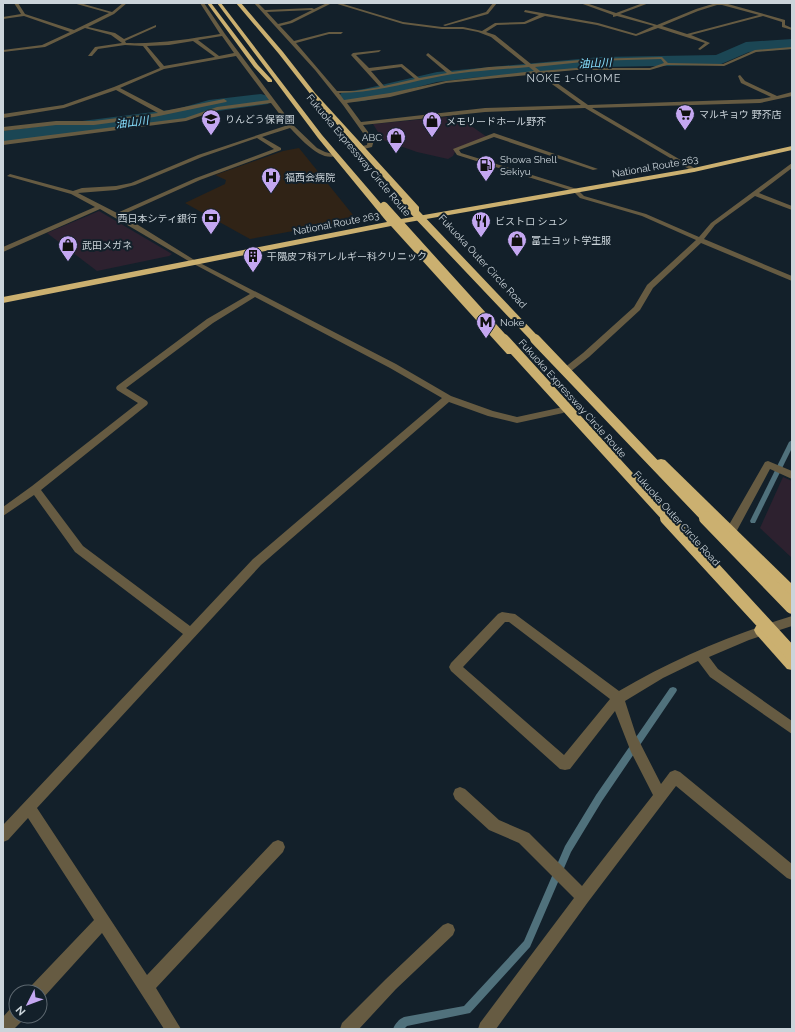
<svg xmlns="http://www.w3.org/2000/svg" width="795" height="1032" font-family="Raleway,'Noto Sans JP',sans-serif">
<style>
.commercial{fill:#2d212f}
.medical{fill:#302316}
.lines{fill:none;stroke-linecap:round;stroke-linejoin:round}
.stream{fill:#50717c;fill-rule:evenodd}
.river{fill:#1b4654;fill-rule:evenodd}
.minor{fill:#665b42;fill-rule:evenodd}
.highway{fill:#cbb070;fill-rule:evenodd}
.highway-bridge-far2{stroke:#cbb070;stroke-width:8}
.highway-bridge-far1{stroke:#cbb070;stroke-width:10}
.highway-bridge{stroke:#cbb070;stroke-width:14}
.labels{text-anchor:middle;stroke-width:4;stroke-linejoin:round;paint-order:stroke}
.far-poi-label{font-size:10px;fill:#cbd4da;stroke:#13202a;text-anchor:start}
.far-street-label{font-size:10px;fill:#cbd4da;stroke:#13202a}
.far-water-label{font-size:11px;font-style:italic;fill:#88e0ff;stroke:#13202a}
.far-neighbourhood-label{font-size:11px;letter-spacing:1px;fill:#cbd4da;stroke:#13202a}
</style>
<rect width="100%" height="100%" fill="#13202a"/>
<!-- commercial -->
<g class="commercial">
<polygon points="457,116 487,137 457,148 453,156 448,159 417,152 383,140 373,124"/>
<polygon points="99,211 172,254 169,256 97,271 47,233"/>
<polygon points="783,477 792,481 792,558 760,528"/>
</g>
<!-- medical -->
<polygon class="medical" points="299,148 353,215 347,221 250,239 185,203 225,184 226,180 215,175 283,151"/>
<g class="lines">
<!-- stream -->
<g class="stream">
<polygon points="792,440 792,448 756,521 755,523 751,523 750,521 789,442"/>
<path d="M 673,687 L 676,688 L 677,690 L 676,692 L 602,801 L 571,852 L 530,947 L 470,1013 L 407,1026 L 404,1029 L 393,1029 C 395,1024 399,1019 404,1017 L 464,1006 L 524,941 L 565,846 L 596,795 L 670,688 Z"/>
</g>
<!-- river -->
<g class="river">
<polygon points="792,39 792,49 749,52 719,65 601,67 471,78 437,82 364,101 349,102 342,100 339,96 342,92 364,89 437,72 601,57 716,55 746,42"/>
<polygon points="261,94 268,96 271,100 268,104 211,112 179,121 3,143 3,131 177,109 209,100"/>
</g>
<!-- minor -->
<g class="minor">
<path d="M 14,3 L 18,3 L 25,14 L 74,30 L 109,13 L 73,3 L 80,3 L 112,12 L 123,3 L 127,3 L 114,14 L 88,27 L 115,33 L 124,39 L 156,25 L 156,27 L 125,41 L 126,43 C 159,44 189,39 220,34 L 200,3 L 204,3 L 225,34 L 293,125 L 317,148 L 325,152 L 337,155 C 322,164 299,137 290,128 L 262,137 L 281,148 L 281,150 L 200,180 L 122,215 L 196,261 L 396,364 L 451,396 L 493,411 L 517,417 L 563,407 L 567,410 L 563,413 L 517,423 L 488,416 L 449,402 L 261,565 L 37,808 L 147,975 L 273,842 L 278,840 L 283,842 L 285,847 L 283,852 L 156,988 L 181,1029 L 164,1029 L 102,933 L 43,998 L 40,999 L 40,992 L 29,992 L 31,986 L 94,920 L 28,818 L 8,840 L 3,842 L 3,825 L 183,634 L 75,552 L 34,495 L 3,516 L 3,507 L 32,486 L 138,403 L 117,390 L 116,388 L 117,386 L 207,319 L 250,294 L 192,263 L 100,209 L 3,252 L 3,247 L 95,207 L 71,194 L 7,176 L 10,174 L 73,191 L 82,188 L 116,186 L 131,183 L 198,155 L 288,125 L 271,103 L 218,110 L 186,121 L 3,145 L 3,141 L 185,118 L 217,107 L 269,100 L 236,56 L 164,69 L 120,88 L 164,111 L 224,99 L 227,101 L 226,102 L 154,117 L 94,125 L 56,125 L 3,131 L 3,127 L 56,121 L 94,121 L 158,113 L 116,90 L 64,108 L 3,118 L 3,114 L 63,105 L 114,87 L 160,68 L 143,46 L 125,45 L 98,49 L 92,56 L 88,56 L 95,47 L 122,43 L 111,35 L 85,28 L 45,47 L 3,52 L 3,50 L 42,45 L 70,32 L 24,16 L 3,19 L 3,17 L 21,14 ZM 222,36 L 234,53 L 219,56 L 198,40 ZM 193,41 L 215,57 L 164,66 L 147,46 L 169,45 ZM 257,138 L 274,149 L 196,178 L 117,213 L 78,193 L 116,190 L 135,185 L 202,157 ZM 255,297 L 390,368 L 442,398 L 253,559 L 190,626 L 83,546 L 41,490 L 147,405 L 148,403 L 147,401 L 126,388 L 213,323 Z"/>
<path d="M 254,3 L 258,3 L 265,10 L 312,8 L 314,9 L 327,3 L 332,3 L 292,23 L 280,26 L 294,41 L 329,32 L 343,32 L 341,34 L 329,34 L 296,43 L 337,91 L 355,91 L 380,87 L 351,55 L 353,53 L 381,50 L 379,52 L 356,55 L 369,68 L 402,64 L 419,78 L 447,73 L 426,55 L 428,53 L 452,72 L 489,67 L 526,65 L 491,37 L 478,32 L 463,29 L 442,29 L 403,24 L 334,3 L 340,3 L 403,22 L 442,27 L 463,27 L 482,31 L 495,23 L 524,22 L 539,15 L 524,12 L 525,10 L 598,23 L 636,34 L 654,26 L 617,16 L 613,17 L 613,15 L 580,3 L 586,3 L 616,13 L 643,3 L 649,3 L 620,14 L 657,25 L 696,9 L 716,3 L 732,3 L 728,4 L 785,20 L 785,25 L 792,28 L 792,30 L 782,27 L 782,22 L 763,16 L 691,35 L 710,43 L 700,50 L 698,49 L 705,43 L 658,28 L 636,36 L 597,25 L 545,16 L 525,24 L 497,25 L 486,32 L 495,35 L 531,64 L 592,59 L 662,57 L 668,63 L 723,64 L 755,50 L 792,47 L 792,49 L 756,52 L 724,66 L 667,65 L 650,70 L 576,70 L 543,73 L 588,105 L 760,99 L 771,97 L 741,83 L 738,76 L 740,75 L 745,81 L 777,96 L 792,92 L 792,96 L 760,103 L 592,108 L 696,169 L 697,170 L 694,172 L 585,108 L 485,112 L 363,125 L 374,140 L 372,147 L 360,150 L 357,148 L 358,147 L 367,145 L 368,140 L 343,105 L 315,70 ZM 717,5 L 722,5 L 759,15 L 687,34 L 662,26 L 698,11 ZM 312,10 L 290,21 L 278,24 L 267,12 ZM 661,59 L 664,63 L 650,68 L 576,68 L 540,71 L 535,67 L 592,61 ZM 401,67 L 415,79 L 384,86 L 371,71 ZM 529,67 L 534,71 L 446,81 L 390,93 L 344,100 L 339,93 C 371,93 401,84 432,78 C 464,71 497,70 529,67 ZM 538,74 L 581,105 L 485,108 L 361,122 L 347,103 L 390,97 L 446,83 Z"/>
<polygon points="493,3 497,3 488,14 445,26 443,25 486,12"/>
<polygon points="494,133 598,169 593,170 494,137 459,150 461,153 577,189 584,196 646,214 699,237 711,223 792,163 792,168 759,193 792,206 792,210 755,196 715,225 704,239 792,276 792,281 701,243 653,288 640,310 589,357 570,372 564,372 563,370 564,368 583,353 634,307 647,285 696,240 642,216 580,198 573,191 457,155 453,149"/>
<polygon points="768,461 792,471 792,479 770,469 734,536 726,536 725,533 726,530 765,462"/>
<path d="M 502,612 L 515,614 L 619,691 C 673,659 731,635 792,616 L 792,626 L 749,640 L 709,657 L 718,669 L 792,721 L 792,734 L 710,677 L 698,661 L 663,678 L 625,701 L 636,735 L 661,784 L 670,772 L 675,770 L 680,772 L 792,864 L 792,880 L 787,878 L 676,786 L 588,902 L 496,1029 L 478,1029 L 480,1023 L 574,898 L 519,843 L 489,830 L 455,799 L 453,794 L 455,789 L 460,787 L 465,789 L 499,820 L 529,833 L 582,886 L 653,795 L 631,752 L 615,711 L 570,769 L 565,770 L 560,769 L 451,671 L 449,667 L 451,663 L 498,614 ZM 505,622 L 509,622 L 610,699 L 564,755 L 463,667 Z"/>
<polygon points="448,923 453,925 455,930 453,935 396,989 359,1029 340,1029 342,1023 386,979 443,925"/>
<polygon points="16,1007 16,1016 24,1016 22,1021 14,1029 3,1029 3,1017 10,1009"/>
</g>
<!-- highway -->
<g class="highway">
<polygon points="207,3 211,3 258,65 272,80 272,82 268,82 254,67"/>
<polygon points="217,3 221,3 322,135 395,220 694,168 792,146 792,150 694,172 398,224 513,350 515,352 513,354 507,354 391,226 3,303 3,297 387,222 318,138"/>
<polygon points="236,3 241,3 283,52 315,93 419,207 419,211 413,211 311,95 279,54"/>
<polygon points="661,459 665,460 792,584 792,598 787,596 657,466 655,463 657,460"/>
<polygon points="761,624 766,626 792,654 792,670 787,669 756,634 754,630 756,626"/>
</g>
<!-- highway-bridge-far2 -->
<g class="highway-bridge-far2">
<polyline points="405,202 536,340"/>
<polyline points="384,206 505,340"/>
</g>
<!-- highway-bridge-far1 -->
<g class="highway-bridge-far1">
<polyline points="504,339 668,519"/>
<polyline points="535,339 707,519"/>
</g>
<!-- highway-bridge -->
<g class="highway-bridge">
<polyline points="667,518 792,654"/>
<polyline points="706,518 792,607"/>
</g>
</g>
<!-- icons -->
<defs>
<g id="supermarket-pin" transform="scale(1)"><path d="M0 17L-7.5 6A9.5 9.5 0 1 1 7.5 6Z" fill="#c4a7f1" stroke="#13202a"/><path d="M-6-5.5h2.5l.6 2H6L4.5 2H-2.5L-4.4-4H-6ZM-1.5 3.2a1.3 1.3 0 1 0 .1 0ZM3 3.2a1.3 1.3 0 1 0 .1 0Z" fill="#111"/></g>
<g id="school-pin" transform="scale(1)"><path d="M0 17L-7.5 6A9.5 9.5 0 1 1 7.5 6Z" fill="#c4a7f1" stroke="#13202a"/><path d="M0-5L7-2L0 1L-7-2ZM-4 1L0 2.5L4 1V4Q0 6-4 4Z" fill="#111"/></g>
<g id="shop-pin" transform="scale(1)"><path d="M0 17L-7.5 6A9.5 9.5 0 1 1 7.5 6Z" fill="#c4a7f1" stroke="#13202a"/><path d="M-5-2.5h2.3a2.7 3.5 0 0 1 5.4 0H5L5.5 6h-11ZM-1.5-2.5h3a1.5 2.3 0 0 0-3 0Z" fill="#111"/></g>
<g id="fuel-pin" transform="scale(1)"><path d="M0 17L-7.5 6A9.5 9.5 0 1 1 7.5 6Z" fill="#c4a7f1" stroke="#13202a"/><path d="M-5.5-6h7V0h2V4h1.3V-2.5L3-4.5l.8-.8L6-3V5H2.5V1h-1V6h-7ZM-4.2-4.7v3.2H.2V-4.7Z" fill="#111"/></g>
<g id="hospital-pin" transform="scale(1)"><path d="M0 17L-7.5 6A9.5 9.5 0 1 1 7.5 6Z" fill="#c4a7f1" stroke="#13202a"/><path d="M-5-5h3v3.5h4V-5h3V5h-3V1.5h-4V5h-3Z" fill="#111"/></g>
<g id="bank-pin" transform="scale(1)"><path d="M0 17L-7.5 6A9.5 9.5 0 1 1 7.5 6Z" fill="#c4a7f1" stroke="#13202a"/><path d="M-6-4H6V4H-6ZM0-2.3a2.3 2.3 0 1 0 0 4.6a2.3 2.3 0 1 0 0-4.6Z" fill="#111"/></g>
<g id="restaurant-pin" transform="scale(1)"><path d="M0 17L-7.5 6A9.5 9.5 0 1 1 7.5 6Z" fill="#c4a7f1" stroke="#13202a"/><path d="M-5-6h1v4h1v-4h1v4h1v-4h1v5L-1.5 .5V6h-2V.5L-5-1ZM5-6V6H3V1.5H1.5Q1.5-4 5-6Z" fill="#111"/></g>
<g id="building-pin" transform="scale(1)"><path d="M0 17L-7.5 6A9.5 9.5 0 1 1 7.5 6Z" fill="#c4a7f1" stroke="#13202a"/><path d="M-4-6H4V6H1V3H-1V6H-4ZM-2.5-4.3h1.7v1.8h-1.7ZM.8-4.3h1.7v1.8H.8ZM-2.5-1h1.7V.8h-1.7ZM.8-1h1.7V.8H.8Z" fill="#111"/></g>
<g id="metro-pin" transform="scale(1)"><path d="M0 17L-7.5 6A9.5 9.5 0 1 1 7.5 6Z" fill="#c4a7f1" stroke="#13202a"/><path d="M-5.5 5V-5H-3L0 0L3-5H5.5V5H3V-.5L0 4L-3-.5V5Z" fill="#111"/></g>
</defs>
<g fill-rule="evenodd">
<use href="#supermarket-pin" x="685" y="114"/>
<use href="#school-pin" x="211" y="119"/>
<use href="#shop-pin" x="432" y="121"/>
<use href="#shop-pin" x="396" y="137"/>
<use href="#fuel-pin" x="486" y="165"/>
<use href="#hospital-pin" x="271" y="177"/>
<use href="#bank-pin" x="211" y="218"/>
<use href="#restaurant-pin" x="481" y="221"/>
<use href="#shop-pin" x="517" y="240"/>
<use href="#shop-pin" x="68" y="245"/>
<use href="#building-pin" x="253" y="256"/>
<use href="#metro-pin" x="486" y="322"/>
</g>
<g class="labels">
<!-- far-poi labels -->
<g class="far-poi-label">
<text x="699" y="118">マルキョウ 野芥店</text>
<text x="225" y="123">りんどう保育園</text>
<text x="446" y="125">メモリードホール野芥</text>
<text x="382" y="141" text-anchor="end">ABC</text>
<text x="500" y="163">Showa Shell<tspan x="500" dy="12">Sekiyu</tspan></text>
<text x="285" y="181">福西会病院</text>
<text x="197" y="222" text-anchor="end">西日本シティ銀行</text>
<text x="495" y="225">ビストロ シュン</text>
<text x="531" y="244">富士ヨット学生服</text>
<text x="82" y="249">武田メガネ</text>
<text x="267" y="260">干隈皮フ科アレルギー科クリニック</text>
<text x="500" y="326">Noke</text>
</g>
<!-- far-street labels -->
<g class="far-street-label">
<text transform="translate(359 155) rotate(50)" y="4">Fukuoka Expressway Circle Route</text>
<text transform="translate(655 166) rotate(-10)" y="4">National Route 263</text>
<text transform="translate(336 223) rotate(-11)" y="4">National Route 263</text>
<text transform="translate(483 261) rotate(47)" y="4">Fukuoka Outer Circle Road</text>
<text transform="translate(573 398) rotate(48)" y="4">Fukuoka Expressway Circle Route</text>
<text transform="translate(677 518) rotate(48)" y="4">Fukuoka Outer Circle Road</text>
</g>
<!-- far-water labels -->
<g class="far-water-label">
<text transform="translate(595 63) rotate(-3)" y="4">油山川</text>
<text transform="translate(132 122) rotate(-7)" y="4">油山川</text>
</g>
<!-- far-neighbourhood labels -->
<g class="far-neighbourhood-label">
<text x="574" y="82">NOKE 1-CHOME</text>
</g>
</g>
<!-- border -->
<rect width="795" height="1032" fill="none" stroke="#cbd4da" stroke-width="8"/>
<!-- north arrow -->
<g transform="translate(28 1004) rotate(228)"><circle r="19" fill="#13202a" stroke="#5d6870"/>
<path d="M0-3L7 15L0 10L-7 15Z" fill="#c4a7f1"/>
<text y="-6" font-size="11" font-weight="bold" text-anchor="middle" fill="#cbd4da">N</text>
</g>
</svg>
